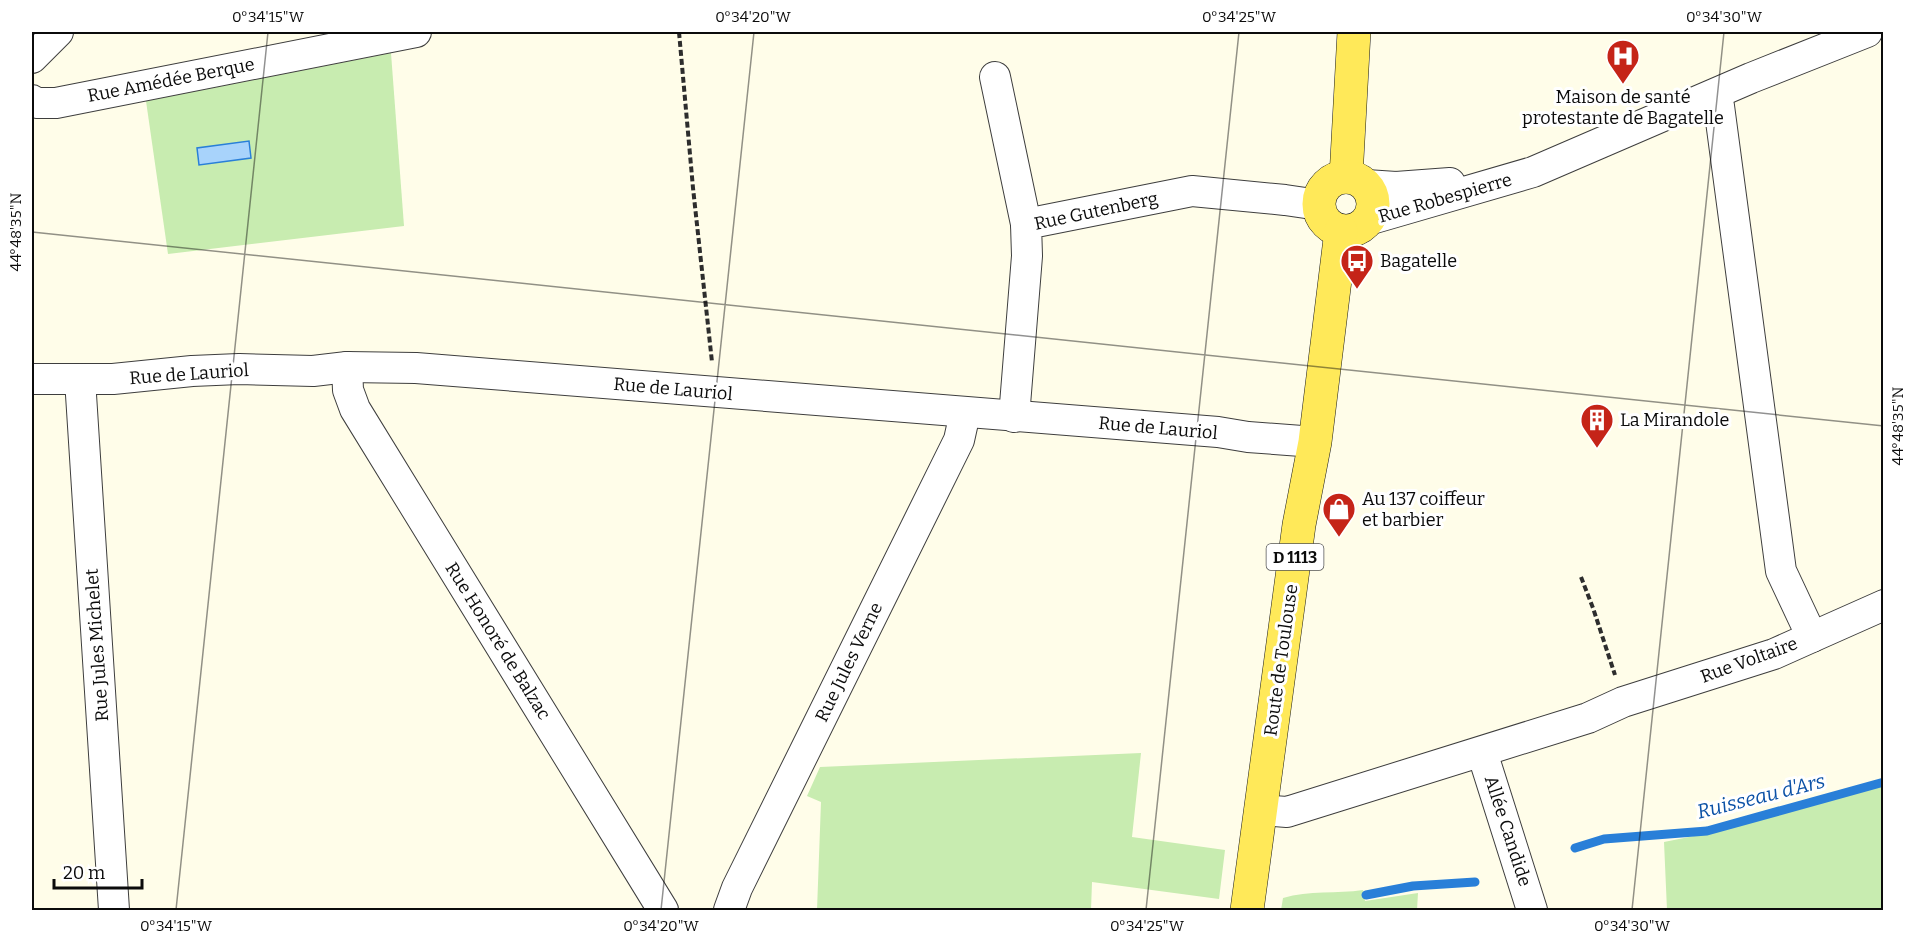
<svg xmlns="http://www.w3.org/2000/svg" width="1915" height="942" font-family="Bitter,serif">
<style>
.green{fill:#c8ecb0}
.water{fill:#a8d3fb;stroke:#297fd8;stroke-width:1.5}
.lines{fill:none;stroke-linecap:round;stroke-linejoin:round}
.stream{stroke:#297fd8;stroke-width:9}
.minor-casing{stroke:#3e3e3e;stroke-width:32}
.primary-casing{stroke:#1c1c1c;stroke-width:34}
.path{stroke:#2d2d2d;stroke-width:4;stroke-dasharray:6 3;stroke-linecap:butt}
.minor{stroke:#fff;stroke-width:30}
.primary{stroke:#ffe959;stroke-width:33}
.ticks{fill:none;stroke:#0b0b0b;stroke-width:1.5;stroke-opacity:0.45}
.labels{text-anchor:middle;stroke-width:6;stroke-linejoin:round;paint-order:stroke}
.shield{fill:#fff;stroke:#545454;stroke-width:1.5}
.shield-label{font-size:16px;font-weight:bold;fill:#0b0b0b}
.street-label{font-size:18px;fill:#0b0b0b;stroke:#fff}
.poi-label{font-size:18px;fill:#0b0b0b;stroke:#fff;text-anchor:start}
.water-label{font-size:20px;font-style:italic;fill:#0b51a6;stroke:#fff}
.neatline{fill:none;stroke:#0b0b0b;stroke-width:2}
.ticks-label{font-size:15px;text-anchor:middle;fill:#0b0b0b}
</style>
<rect width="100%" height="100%" fill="#fffde9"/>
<!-- green -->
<g class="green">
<polygon points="391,53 404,226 168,254 146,101"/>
<polygon points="1141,753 1132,837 1225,850 1219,899 1092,882 1091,910 817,910 821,802 807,796 820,767"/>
<polygon points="1883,786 1883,910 1667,910 1664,842 1704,834"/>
<path d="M 1363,890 L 1365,901 L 1418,893 L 1417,910 L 1281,910 L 1283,898 C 1309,890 1337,894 1363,890 Z"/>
</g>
<!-- water -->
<polygon class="water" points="249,141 251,158 199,165 197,148"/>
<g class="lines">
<!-- stream -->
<g class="stream">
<polyline points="1575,848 1604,839 1707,831 1884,782"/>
<polyline points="1366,895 1413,886 1475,882"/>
</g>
<!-- minor casing -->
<g class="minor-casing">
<g id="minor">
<polyline points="32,58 58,32"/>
<polyline points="995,77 1026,224"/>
<polyline points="32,100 36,103 56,103 416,32"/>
<polyline points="1366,185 1396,187 1450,183"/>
<polyline points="1368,220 1533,172 1751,78 1867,32"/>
<polyline points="347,367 348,390 355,409 663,910"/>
<polyline points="32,379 113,379 192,371 239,369 313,371 347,367 416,368 1218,432 1248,437 1315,442"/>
<polyline points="80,379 114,910"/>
<polyline points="1014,417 1027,256 1026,224 1192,191 1285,200 1319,205"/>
<polyline points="1812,637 1884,605"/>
<polyline points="1482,752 1532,910"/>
<polyline points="1261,810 1287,812 1588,718 1623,702 1774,654 1812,637 1781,571 1719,106 1714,95"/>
<polyline points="729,910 737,888 959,440 965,413"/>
</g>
</g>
<!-- primary casing -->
<g class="primary-casing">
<g id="primary">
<polyline points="1346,177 1354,32"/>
<circle cx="1346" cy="204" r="27"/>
<polyline points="1247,910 1299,525 1315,442 1341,231"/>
</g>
</g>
<!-- path -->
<g class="path">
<polyline points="679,32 693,188 712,362"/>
<polyline points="1581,577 1593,608 1615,675"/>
</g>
<!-- minor -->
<use href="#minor" class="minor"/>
<!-- primary -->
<use href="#primary" class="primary"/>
</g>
<!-- ticks -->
<path class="ticks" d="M 32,232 L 1884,426M 176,910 L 268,32M 661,910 L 754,32M 1146,910 L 1239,32M 1632,910 L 1724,32"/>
<!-- icons -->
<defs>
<g id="hospital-pin" transform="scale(1.725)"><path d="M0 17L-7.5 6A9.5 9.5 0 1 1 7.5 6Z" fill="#c52418" stroke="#fff"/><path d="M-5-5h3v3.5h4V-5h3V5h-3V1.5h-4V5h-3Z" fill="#fff"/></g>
<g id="bus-pin" transform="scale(1.725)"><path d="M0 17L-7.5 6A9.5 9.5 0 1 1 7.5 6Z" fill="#c52418" stroke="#fff"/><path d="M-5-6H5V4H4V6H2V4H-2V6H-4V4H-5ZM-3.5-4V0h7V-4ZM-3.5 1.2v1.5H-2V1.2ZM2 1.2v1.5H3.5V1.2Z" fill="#fff"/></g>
<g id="building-pin" transform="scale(1.725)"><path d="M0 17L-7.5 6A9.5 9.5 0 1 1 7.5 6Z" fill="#c52418" stroke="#fff"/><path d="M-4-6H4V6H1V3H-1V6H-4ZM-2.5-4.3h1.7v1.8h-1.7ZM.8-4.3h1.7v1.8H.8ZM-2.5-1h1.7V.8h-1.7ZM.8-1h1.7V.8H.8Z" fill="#fff"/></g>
<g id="shop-pin" transform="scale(1.725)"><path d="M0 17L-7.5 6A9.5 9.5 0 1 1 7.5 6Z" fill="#c52418" stroke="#fff"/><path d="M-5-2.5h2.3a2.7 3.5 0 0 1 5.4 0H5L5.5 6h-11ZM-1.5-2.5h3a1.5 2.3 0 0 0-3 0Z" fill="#fff"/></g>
</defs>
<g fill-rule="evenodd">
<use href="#hospital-pin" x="1623" y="56"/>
<use href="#bus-pin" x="1357" y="261"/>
<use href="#building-pin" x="1597" y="420"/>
<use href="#shop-pin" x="1339" y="509"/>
</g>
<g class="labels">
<!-- shield labels -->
<rect class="shield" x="1266.5" y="544" width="57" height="26" rx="4.5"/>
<g class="shield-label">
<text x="1295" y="563">D 1113</text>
</g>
<!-- street labels -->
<g class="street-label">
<text transform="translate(171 80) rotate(-11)" y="6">Rue Amédée Berque</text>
<text transform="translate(1445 198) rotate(-16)" y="6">Rue Robespierre</text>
<text transform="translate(1096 211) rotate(-12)" y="6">Rue Gutenberg</text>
<text transform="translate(189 374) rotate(-4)" y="6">Rue de Lauriol</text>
<text transform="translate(673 389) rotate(5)" y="6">Rue de Lauriol</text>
<text transform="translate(1158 428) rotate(5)" y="6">Rue de Lauriol</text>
<text transform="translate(498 641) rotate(58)" y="6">Rue Honoré de Balzac</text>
<text transform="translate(97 645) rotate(-94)" y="6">Rue Jules Michelet</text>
<text transform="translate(1281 660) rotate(-82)" y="6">Route de Toulouse</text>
<text transform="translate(1749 660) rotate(-20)" y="6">Rue Voltaire</text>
<text transform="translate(849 662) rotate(-64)" y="6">Rue Jules Verne</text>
<text transform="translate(1508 831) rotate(72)" y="6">Allée Candide</text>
</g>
<!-- poi labels -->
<g class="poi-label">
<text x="1623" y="103" text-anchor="middle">Maison de santé<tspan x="1623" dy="21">protestante de Bagatelle</tspan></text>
<text x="1380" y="267">Bagatelle</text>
<text x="1620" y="426">La Mirandole</text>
<text x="1362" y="505">Au 137 coiffeur<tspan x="1362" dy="21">et barbier</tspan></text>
</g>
<!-- water labels -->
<g class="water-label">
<text transform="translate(1761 796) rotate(-14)" y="7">Ruisseau d'Ars</text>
</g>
</g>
<!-- border -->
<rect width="1915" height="942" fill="none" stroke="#ffffff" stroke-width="66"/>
<!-- scale -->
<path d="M54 879v9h88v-9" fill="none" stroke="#0b0b0b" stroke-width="3"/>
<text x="63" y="879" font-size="18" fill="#0b0b0b" stroke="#ffffff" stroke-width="4.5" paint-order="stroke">20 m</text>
<rect x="33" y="33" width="1849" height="876" class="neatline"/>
<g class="ticks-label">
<text x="268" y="22">0°34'15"W</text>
<text x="753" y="22">0°34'20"W</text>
<text x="1239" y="22">0°34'25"W</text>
<text x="1724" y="22">0°34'30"W</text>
<text transform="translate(16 232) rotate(-90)" y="5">44°48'35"N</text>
<text transform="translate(1898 426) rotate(-90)" y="5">44°48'35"N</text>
<text x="176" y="931">0°34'15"W</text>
<text x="661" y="931">0°34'20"W</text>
<text x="1147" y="931">0°34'25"W</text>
<text x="1632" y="931">0°34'30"W</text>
</g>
</svg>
